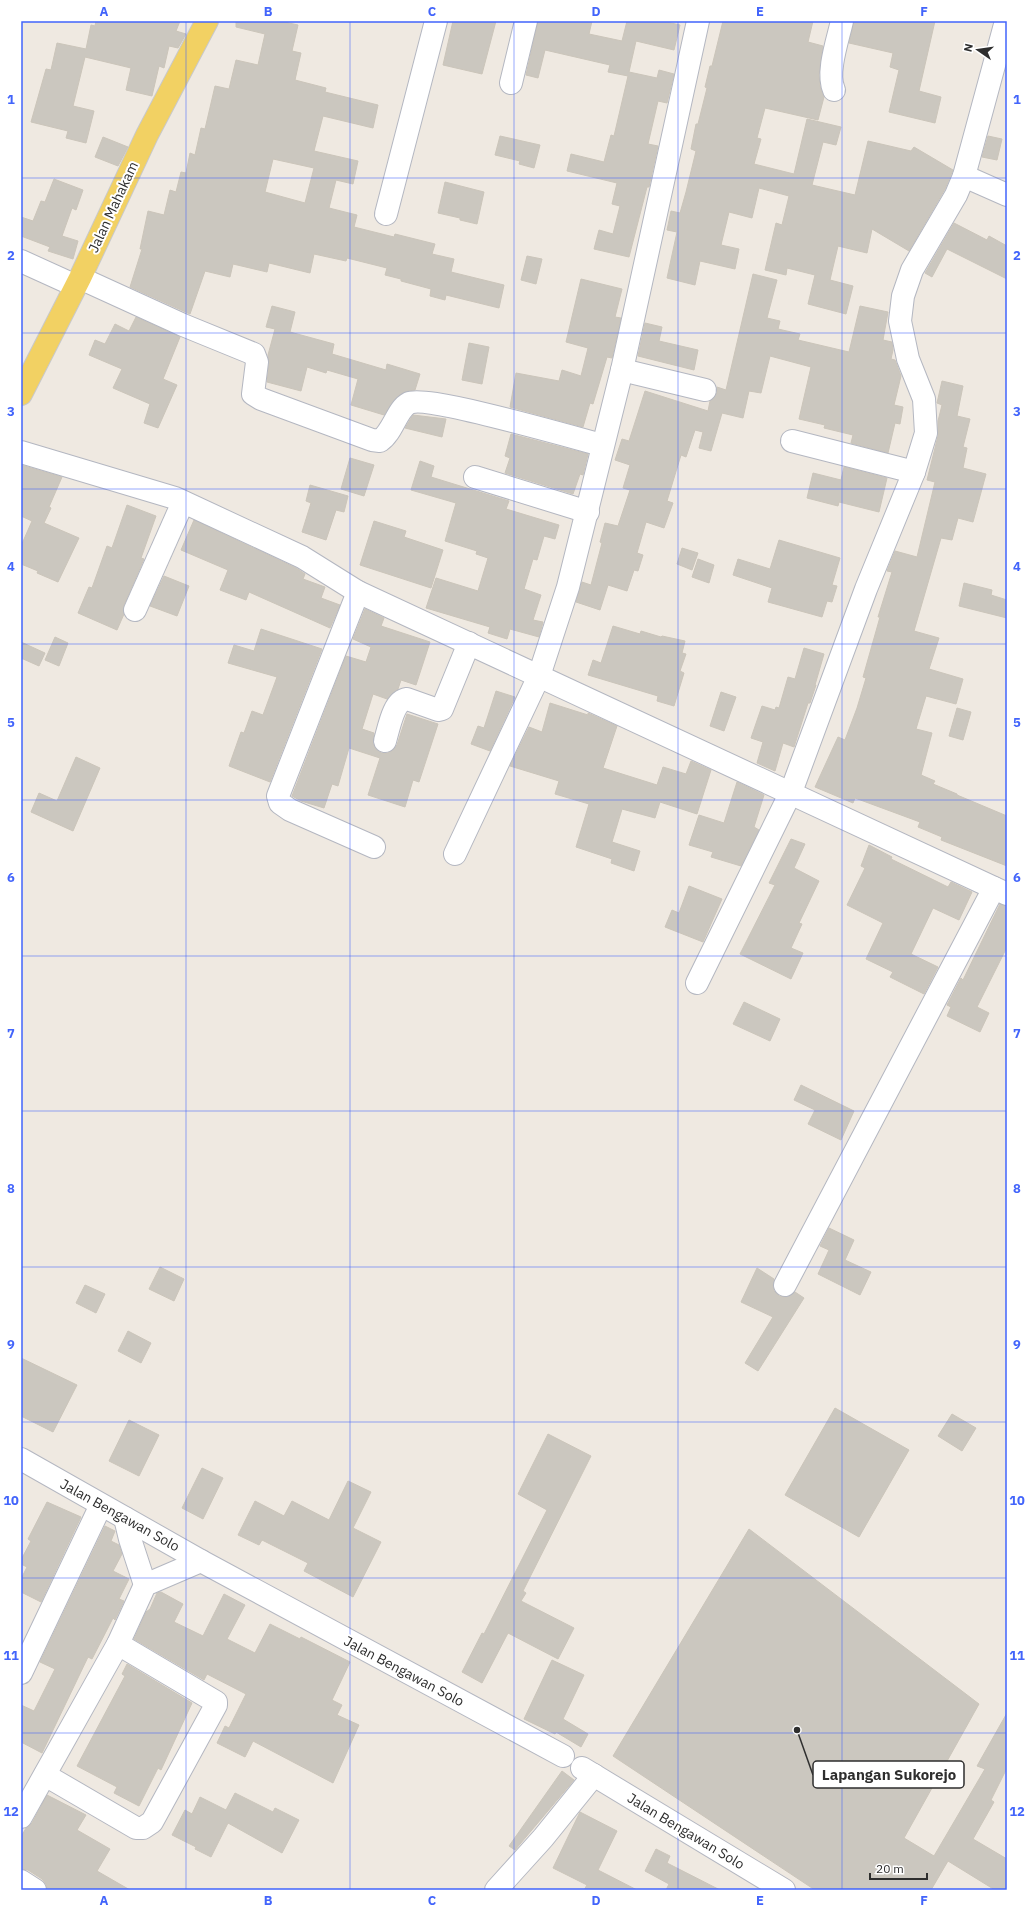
<svg xmlns="http://www.w3.org/2000/svg" width="1028" height="1911" font-family="'IBM Plex Sans',sans-serif">
<style>
.building{fill:#cbc7bf;stroke:#cbc5ba;fill-rule:evenodd}
.lines{fill:none;stroke-linecap:round;stroke-linejoin:round}
.street-casing{stroke:#b4b7c1;stroke-width:24}
.secondary-casing{stroke:#b4b7c1;stroke-width:24}
.primary-casing{stroke:#c9c9c9;stroke-width:24}
.street{stroke:#fff;stroke-width:22}
.secondary{stroke:#fff;stroke-width:22}
.primary{stroke:#f2d163;stroke-width:22}
.grid{fill:none;stroke:#4264fb;stroke-width:1;stroke-opacity:0.55}
.labels{text-anchor:middle;stroke-width:4;stroke-linejoin:round;paint-order:stroke}
.street-label{font-size:14px;fill:#2e2e2e;stroke:#fff}
.leader{fill:none;stroke:#2e2e2e;stroke-width:1.5}
.callout-dot{fill:#2e2e2e;stroke:#fff;stroke-width:1.5}
.callout{fill:#fff;stroke:#2e2e2e;stroke-width:1.5}
.callout-label{font-size:15px;text-anchor:middle;font-weight:bold;fill:#2e2e2e}
.neatline{fill:none;stroke:#4264fb;stroke-width:1.5}
.grid-label{font-size:13px;text-anchor:middle;font-weight:bold;fill:#4264fb}
</style>
<rect width="100%" height="100%" fill="#efe9e1"/>
<!-- building -->
<g class="building">
<polygon points="96,21 180,21 176,31 186,34 178,48 169,46 164,68 159,66 152,96 126,90 131,68 85,57 73,106 94,111 86,143 66,138 68,131 31,122 46,69 51,70 57,43 86,49 91,25 95,26"/>
<path d="M 236,21 L 280,21 L 298,25 L 292,51 L 301,53 L 295,80 L 326,88 L 325,92 L 378,105 L 373,128 L 323,116 L 314,151 L 358,161 L 353,184 L 336,180 L 329,208 L 357,215 L 354,227 L 394,237 L 395,234 L 435,244 L 432,254 L 454,259 L 451,272 L 504,285 L 499,308 L 446,295 L 445,300 L 430,296 L 431,289 L 401,281 L 401,279 L 385,275 L 387,268 L 347,258 L 346,261 L 314,254 L 310,273 L 269,263 L 267,272 L 233,264 L 230,277 L 205,271 L 190,314 L 130,287 L 142,249 L 140,249 L 148,211 L 164,215 L 170,190 L 176,192 L 181,172 L 186,173 L 190,153 L 195,155 L 201,128 L 205,129 L 215,86 L 229,89 L 236,60 L 258,65 L 265,34 L 236,27 ZM 273,159 L 314,168 L 305,203 L 265,192 Z"/>
<polygon points="453,21 496,21 482,74 443,65"/>
<polygon points="538,21 592,21 589,34 622,41 627,21 662,21 680,25 674,50 636,41 629,72 657,78 659,70 674,74 667,103 658,101 648,144 658,146 649,187 647,187 629,257 594,249 599,230 613,234 620,206 612,204 617,183 567,171 571,154 604,162 611,135 614,136 628,76 608,72 610,65 545,50 538,78 526,75"/>
<polygon points="723,21 813,21 808,42 823,46 819,75 820,86 824,97 818,120 765,108 757,138 761,139 754,164 794,174 807,119 841,127 836,145 823,142 812,185 855,195 868,141 911,151 914,147 953,170 945,189 909,251 872,229 867,253 838,246 830,280 853,286 846,314 808,304 815,275 787,268 786,275 765,270 776,223 782,225 789,196 759,188 752,218 729,212 721,245 739,249 735,269 700,261 695,285 667,278 677,232 667,230 671,211 680,213 686,192 696,151 691,149 696,124 698,124 707,88 705,87 710,66 712,66"/>
<polygon points="854,21 935,21 919,91 941,97 935,123 889,112 899,70 890,67 893,53 849,43"/>
<polygon points="500,136 540,145 534,168 519,164 520,161 495,155"/>
<polygon points="988,136 1002,139 997,160 982,157"/>
<polygon points="103,137 128,147 118,166 95,157"/>
<polygon points="54,179 83,190 76,210 72,208 62,236 78,241 73,259 48,251 50,247 21,236 21,217 33,221 41,201 45,202"/>
<polygon points="445,182 484,192 477,224 460,220 460,218 438,213"/>
<polygon points="954,223 987,240 989,236 1007,246 1007,279 947,249 932,277 925,273"/>
<polygon points="527,256 542,259 536,284 521,280"/>
<polygon points="753,274 777,280 767,318 780,321 778,329 800,334 798,340 849,352 860,306 888,312 883,340 892,342 893,350 891,359 895,360 901,376 894,405 903,407 900,424 895,423 888,453 851,443 853,435 824,428 825,425 799,419 811,367 770,356 761,393 749,391 743,418 722,413 711,451 699,448 703,432 695,430 686,457 681,455 667,501 673,503 664,528 646,522 637,553 643,555 638,571 634,570 627,591 608,585 600,610 576,602 582,582 591,585 602,543 600,542 605,523 618,526 630,490 623,488 630,465 615,460 622,439 629,441 645,391 708,411 710,401 717,393 717,387 726,390"/>
<polygon points="581,279 622,289 615,317 621,318 612,358 607,357 593,404 590,403 583,427 510,407 516,373 559,381 562,370 581,376 588,348 566,342"/>
<polygon points="272,306 295,312 290,332 334,344 332,354 386,370 387,364 420,374 415,390 408,391 398,396 384,415 351,405 358,379 327,370 326,373 307,367 301,391 267,382 269,364 268,355 275,329 266,327"/>
<polygon points="136,317 180,337 163,379 177,385 158,428 144,423 150,404 113,388 122,369 89,355 95,340 105,344 115,324 129,331"/>
<polygon points="645,323 662,327 659,341 698,350 694,370 638,356"/>
<polygon points="469,343 489,347 482,384 462,380"/>
<polygon points="942,381 963,386 957,416 970,419 963,447 967,448 963,468 986,474 973,522 958,518 952,540 941,538 914,631 939,638 929,669 963,679 956,704 926,696 916,729 932,733 921,775 935,781 933,784 957,794 957,795 1007,816 1007,866 941,840 942,837 918,827 920,822 855,798 853,803 815,787 838,737 845,740 857,708 866,678 863,677 880,617 878,617 892,572 887,571 895,551 917,557 935,482 927,480 938,436 938,421 942,405 937,403"/>
<polygon points="413,415 446,419 442,437 405,428"/>
<polygon points="511,434 588,454 583,475 580,474 573,494 505,473 510,458 505,456"/>
<polygon points="350,458 374,465 364,496 341,489"/>
<polygon points="420,461 434,466 431,477 509,501 506,509 559,525 555,539 544,536 537,560 533,559 524,589 541,595 533,620 543,622 539,637 510,629 507,639 488,633 490,627 426,608 436,578 478,591 488,558 476,554 477,551 445,541 456,503 411,490"/>
<polygon points="21,465 62,477 49,507 51,508 44,523 79,538 58,582 37,573 38,571 21,564 21,546 32,521 21,516"/>
<polygon points="844,467 887,478 879,512 839,502 838,506 807,498 813,473 841,480"/>
<polygon points="310,485 348,496 344,512 336,510 326,540 302,532 311,503 306,501"/>
<polygon points="127,505 156,516 141,558 144,559 124,605 124,614 117,630 78,613 89,587 92,588 107,546 112,548"/>
<polygon points="194,520 296,568 305,574 303,579 325,587 321,598 340,605 330,628 249,592 246,600 220,590 228,570 181,550"/>
<polygon points="374,521 406,531 404,537 443,550 431,588 360,565"/>
<polygon points="779,540 840,558 832,585 837,586 832,602 827,601 822,617 768,602 772,588 733,575 738,559 770,569"/>
<polygon points="682,548 698,553 692,570 677,564"/>
<polygon points="698,559 714,565 709,583 692,577"/>
<polygon points="164,576 189,586 177,616 150,606"/>
<polygon points="964,583 992,590 991,595 1007,600 1007,618 959,606"/>
<polygon points="365,609 384,618 381,626 430,642 416,685 401,680 398,689 387,699 373,694 362,729 374,733 373,744 376,749 381,753 388,753 393,750 397,745 407,714 438,724 419,782 413,780 405,807 368,795 380,758 349,748 338,786 332,784 324,808 301,801 292,796 346,656 366,662 371,647 353,639"/>
<polygon points="613,626 640,634 641,631 661,637 662,636 685,641 682,653 686,654 680,671 684,673 674,706 657,701 658,696 588,675 593,660 601,663"/>
<polygon points="261,629 322,649 270,782 229,766 241,732 244,733 252,711 263,715 277,677 228,663 234,645 254,651"/>
<polygon points="55,637 68,643 59,666 45,660"/>
<polygon points="21,642 45,653 39,666 21,658"/>
<polygon points="804,648 824,654 815,685 816,685 810,703 808,703 794,747 783,743 775,771 757,763 763,742 751,738 762,706 775,710 776,707 779,708 788,677 795,679"/>
<polygon points="496,691 515,697 490,751 471,744 478,726 484,728"/>
<polygon points="721,692 736,697 724,731 710,726"/>
<polygon points="550,703 588,715 588,713 617,726 603,768 657,785 663,767 686,774 691,761 711,770 697,814 660,802 655,818 622,809 612,842 640,851 634,871 611,863 612,859 576,847 589,804 555,794 559,781 510,766 529,727 542,732"/>
<polygon points="957,708 971,712 963,740 949,736"/>
<polygon points="76,757 100,768 73,831 31,812 39,793 57,801"/>
<polygon points="737,782 764,795 754,827 759,830 741,866 711,857 713,852 689,845 699,815 724,823"/>
<polygon points="791,839 805,844 794,868 819,881 799,923 802,924 791,948 803,953 791,979 740,954 775,885 769,883"/>
<polygon points="869,845 892,857 891,859 948,887 951,882 972,892 959,920 933,908 911,954 938,967 924,994 890,977 893,972 866,959 883,923 847,905 865,868 861,866"/>
<polygon points="689,886 722,899 703,942 665,927 672,910 679,913"/>
<polygon points="1000,904 1007,906 1007,947 977,1007 989,1013 980,1032 947,1016 951,1007 947,1005 961,978 963,980"/>
<polygon points="744,1002 780,1019 770,1041 733,1024"/>
<polygon points="801,1085 854,1111 841,1140 808,1124 815,1110 794,1100"/>
<polygon points="829,1228 854,1240 845,1260 871,1272 860,1295 818,1274 829,1250 820,1246"/>
<polygon points="160,1267 184,1279 174,1301 149,1289"/>
<polygon points="757,1268 774,1279 773,1286 774,1291 779,1296 786,1297 795,1292 804,1298 758,1371 745,1363 773,1317 741,1302"/>
<polygon points="85,1285 105,1294 96,1313 76,1303"/>
<polygon points="128,1331 151,1343 141,1363 118,1351"/>
<polygon points="21,1358 77,1385 53,1432 21,1416"/>
<polygon points="835,1408 909,1450 859,1537 785,1495"/>
<polygon points="952,1414 976,1428 962,1451 938,1436"/>
<polygon points="129,1420 159,1435 139,1476 109,1461"/>
<polygon points="548,1434 591,1456 523,1591 526,1593 521,1601 574,1628 558,1659 508,1633 482,1683 462,1672 482,1633 484,1634 547,1510 518,1494"/>
<polygon points="202,1468 223,1478 203,1519 182,1508"/>
<polygon points="348,1481 371,1492 353,1528 381,1542 353,1597 304,1571 308,1563 262,1540 259,1545 238,1535 255,1501 284,1516 292,1501 329,1520"/>
<polygon points="47,1502 81,1517 41,1602 21,1592 21,1579 27,1567 21,1564 21,1560 31,1541 28,1539"/>
<polygon points="105,1526 115,1531 111,1541 119,1545 122,1554 113,1571 129,1579 119,1599 124,1601 115,1620 113,1618 92,1659 88,1657 42,1753 21,1742 21,1705 34,1711 55,1669 40,1662"/>
<polygon points="749,1529 979,1704 904,1838 934,1856 985,1769 977,1766 1007,1713 1007,1768 991,1800 994,1802 973,1839 1007,1859 1007,1890 995,1890 948,1861 931,1890 815,1890 613,1756"/>
<polygon points="161,1592 183,1604 174,1622 203,1636 224,1594 245,1605 227,1639 255,1653 270,1624 300,1639 301,1637 350,1662 332,1700 342,1705 337,1715 359,1725 333,1783 253,1741 245,1757 217,1743 225,1726 229,1728 246,1694 207,1674 204,1680 134,1639 146,1612 150,1609 157,1593"/>
<polygon points="552,1660 584,1675 563,1719 588,1734 581,1747 556,1732 555,1734 524,1719"/>
<polygon points="127,1664 192,1703 161,1770 158,1768 139,1806 114,1793 117,1787 77,1766 125,1676 122,1674"/>
<polygon points="562,1771 574,1780 515,1850 509,1846"/>
<polygon points="235,1793 273,1812 275,1808 299,1820 282,1853 228,1823 211,1857 195,1849 196,1847 172,1835 185,1810 192,1814 200,1797 226,1810"/>
<polygon points="47,1795 86,1815 77,1830 110,1849 97,1871 130,1890 47,1890 46,1884 42,1879 28,1870 21,1869 21,1837 26,1828 32,1823"/>
<polygon points="580,1812 617,1831 598,1870 637,1890 584,1890 587,1885 553,1868"/>
<polygon points="656,1849 670,1856 667,1863 720,1890 666,1890 669,1884 645,1871"/>
</g>
<g class="lines">
<!-- street casing -->
<g class="street-casing">
<g id="street">
<polyline points="511,83 526,21"/>
<path d="M 834,90 C 826,73 838,39 842,21"/>
<polyline points="964,176 1007,195"/>
<polyline points="386,214 436,21"/>
<polyline points="21,261 76,286"/>
<path d="M 80,278 L 183,325 L 254,354 L 257,362 L 253,394 L 261,399 L 372,440 L 380,441 C 393,432 397,409 409,403 C 427,395 575,438 602,445"/>
<polyline points="622,370 705,390"/>
<polyline points="792,441 914,472"/>
<polyline points="21,452 175,498 302,557 358,592 1007,894"/>
<polyline points="475,477 588,512"/>
<polyline points="358,592 278,796 280,803 290,810 374,847"/>
<polyline points="135,610 183,502"/>
<path d="M 385,741 C 389,728 393,701 407,699 L 438,710 L 442,709 L 469,643"/>
<polyline points="455,854 539,676 568,587 622,370 698,21"/>
<polyline points="697,983 791,792 866,589 914,472 926,433 924,399 908,359 900,321 903,296 912,270 956,195 964,176 1006,21"/>
<polyline points="785,1285 994,888"/>
<polyline points="125,1518 130,1539 145,1585"/>
<polyline points="21,1673 101,1505"/>
<polyline points="45,1775 136,1828 143,1828 152,1822 216,1705 216,1702 118,1644"/>
<polyline points="21,1817 118,1644 145,1585 201,1561"/>
<polyline points="21,1881 35,1890"/>
<polyline points="496,1890 543,1838 594,1775"/>
</g>
</g>
<!-- secondary casing -->
<g class="secondary-casing">
<g id="secondary">
<polyline points="21,1459 201,1561 563,1756"/>
<polyline points="582,1768 784,1890"/>
</g>
</g>
<!-- primary casing -->
<g class="primary-casing">
<polyline id="primary" points="21,394 80,278 147,135 207,21"/>
</g>
<!-- street -->
<use href="#street" class="street"/>
<!-- secondary -->
<use href="#secondary" class="secondary"/>
<!-- primary -->
<use href="#primary" class="primary"/>
</g>
<!-- grid -->
<path class="grid" d="M 186,21 L 186,1890M 350,21 L 350,1890M 514,21 L 514,1890M 678,21 L 678,1890M 842,21 L 842,1890M 21,178 L 1007,178M 21,333 L 1007,333M 21,489 L 1007,489M 21,644 L 1007,644M 21,800 L 1007,800M 21,956 L 1007,956M 21,1111 L 1007,1111M 21,1267 L 1007,1267M 21,1422 L 1007,1422M 21,1578 L 1007,1578M 21,1733 L 1007,1733"/>
<g class="labels">
<!-- street labels -->
<g class="street-label">
<text transform="translate(113 207) rotate(-65)" y="5">Jalan Mahakam</text>
<text transform="translate(120 1515) rotate(29)" y="5">Jalan Bengawan Solo</text>
<text transform="translate(404 1671) rotate(28)" y="5">Jalan Bengawan Solo</text>
<text transform="translate(686 1831) rotate(31)" y="5">Jalan Bengawan Solo</text>
</g>
</g>
<!-- callouts -->
<path class="leader" d="M797 1730L813 1775"/>
<circle class="callout-dot" cx="797" cy="1730" r="4"/>
<rect class="callout" x="813" y="1761" width="151" height="27" rx="4"/>
<g class="callout-label">
<text x="889" y="1780">Lapangan Sukorejo</text>
</g>
<!-- border -->
<rect width="1028" height="1911" fill="none" stroke="#ffffff" stroke-width="44"/>
<!-- north arrow -->
<g transform="translate(978 50) rotate(283)" stroke="#ffffff" stroke-width="3" paint-order="stroke">
<path d="M0-3L7 15L0 10L-7 15Z" fill="#2e2e2e"/>
<text y="-6" font-size="11" font-weight="bold" text-anchor="middle" fill="#2e2e2e">N</text>
</g>
<!-- scale -->
<path d="M870 1873v6h57v-6" fill="none" stroke="#2e2e2e" stroke-width="2"/>
<text x="876" y="1873" font-size="12" fill="#2e2e2e" stroke="#ffffff" stroke-width="3" paint-order="stroke">20 m</text>
<rect x="22" y="22" width="984" height="1867" class="neatline"/>
<g class="grid-label">
<text x="104" y="16">A</text>
<text x="268" y="16">B</text>
<text x="432" y="16">C</text>
<text x="596" y="16">D</text>
<text x="760" y="16">E</text>
<text x="924" y="16">F</text>
<text x="11" y="104">1</text>
<text x="1017" y="104">1</text>
<text x="11" y="260">2</text>
<text x="1017" y="260">2</text>
<text x="11" y="416">3</text>
<text x="1017" y="416">3</text>
<text x="11" y="571">4</text>
<text x="1017" y="571">4</text>
<text x="11" y="727">5</text>
<text x="1017" y="727">5</text>
<text x="11" y="882">6</text>
<text x="1017" y="882">6</text>
<text x="11" y="1038">7</text>
<text x="1017" y="1038">7</text>
<text x="11" y="1193">8</text>
<text x="1017" y="1193">8</text>
<text x="11" y="1349">9</text>
<text x="1017" y="1349">9</text>
<text x="11" y="1505">10</text>
<text x="1017" y="1505">10</text>
<text x="11" y="1660">11</text>
<text x="1017" y="1660">11</text>
<text x="11" y="1816">12</text>
<text x="1017" y="1816">12</text>
<text x="104" y="1905">A</text>
<text x="268" y="1905">B</text>
<text x="432" y="1905">C</text>
<text x="596" y="1905">D</text>
<text x="760" y="1905">E</text>
<text x="924" y="1905">F</text>
</g>
</svg>
